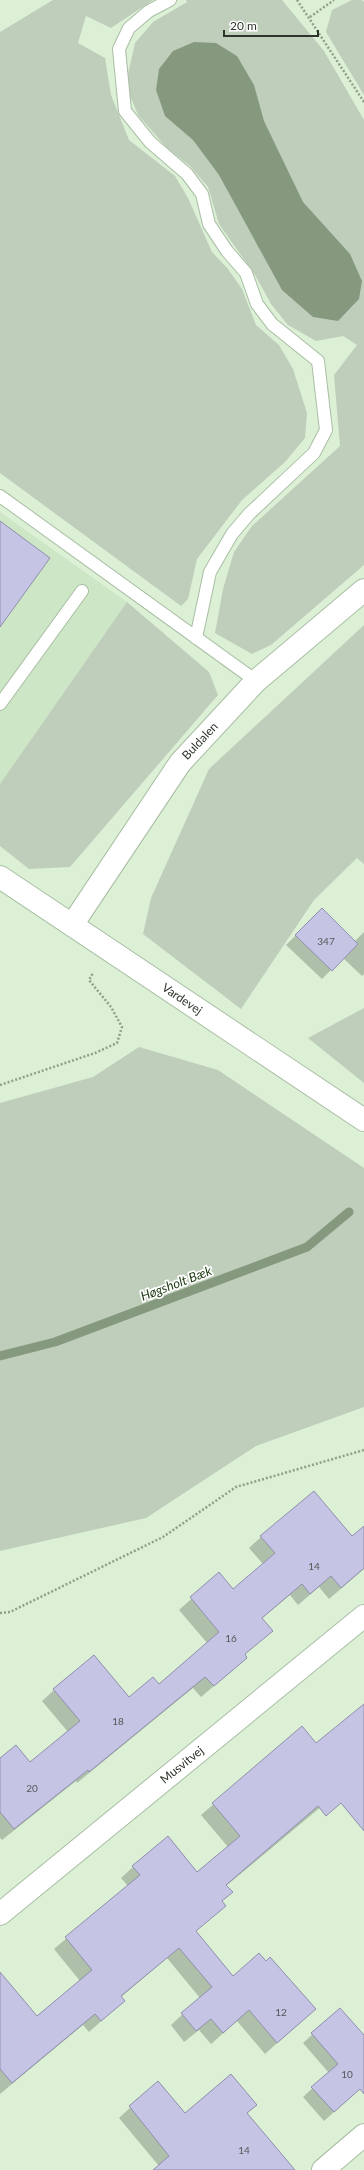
<svg xmlns="http://www.w3.org/2000/svg" width="364" height="2170" font-family="Lato,sans-serif">
<style>
.built{fill:#cde6c5}
.green{fill:#bfcebb}
.water{fill:#85997f}
.shadow{fill:#0003}
.lines{fill:none;stroke-linecap:round;stroke-linejoin:round}
.stream{stroke:#85997f;stroke-width:9}
.building{fill:#c5c4e4;stroke:#908fad}
.service-casing{stroke:#a9bea4;stroke-width:14}
.minor-casing{stroke:#a9bea4;stroke-width:24}
.tertiary-casing{stroke:#a9bea4;stroke-width:24}
.path{stroke:#909f8b;stroke-width:2.5;stroke-dasharray:2 2;stroke-linecap:butt}
.service{stroke:#fff;stroke-width:12}
.minor{stroke:#fff;stroke-width:22}
.tertiary{stroke:#fff;stroke-width:22}
.labels{text-anchor:middle;stroke-width:3.5;stroke-linejoin:round;paint-order:stroke}
.number-label{font-size:10px;fill:#535958}
.street-label{font-size:12px;fill:#2d352a;stroke:#fff}
.water-label{font-size:13px;font-style:italic;fill:#1c3a12;stroke:#fff}
</style>
<rect width="100%" height="100%" fill="#dbf0d5"/>
<!-- built -->
<polygon class="built" points="0,512 127,602 0,784"/>
<!-- green -->
<g class="green">
<polygon points="53,0 153,0 111,28 86,16 78,43 105,58 111,95 129,140 175,176 188,198 212,252 228,269 242,289 256,325 279,345 293,369 307,413 305,438 285,462 242,500 197,559 188,599 181,606 0,473 0,32"/>
<polygon points="186,0 282,0 324,51 364,120 364,565 271,645 252,654 215,633 223,589 234,552 252,526 340,446 334,375 357,345 343,336 316,341 288,325 271,304 255,275 219,224 208,187 190,166 166,147 138,115 129,93 128,74 135,43 153,22 187,2"/>
<polygon points="352,0 362,0 364,2 364,95 326,32 332,10"/>
<polygon points="127,602 209,672 218,695 70,867 29,869 0,846 0,784"/>
<polygon points="364,625 364,864 357,858 314,900 241,1009 143,934 151,898 209,769"/>
<polygon points="364,1008 364,1083 308,1038"/>
<polygon points="139,1047 218,1070 364,1168 364,1407 256,1446 146,1518 0,1551 0,1103 93,1077"/>
</g>
<!-- water -->
<polygon class="water" points="194,42 216,43 237,56 254,85 264,121 303,202 350,254 362,281 359,299 338,321 313,317 282,290 219,175 193,140 165,116 156,90 159,69 173,51"/>
<!-- shadow -->
<g class="shadow">
<polygon points="322,909 354,942 364,932 364,974 362,976 343,958 322,979 286,945"/>
<polygon points="364,1528 364,1569 329,1599 319,1587 298,1605 290,1595 261,1619 271,1631 244,1655 246,1657 234,1669 201,1697 193,1688 77,1783 76,1781 2,1840 0,1838 0,1760 29,1764 68,1732 42,1701 54,1690 128,1698 158,1686 208,1644 179,1610 219,1574 233,1590 263,1564 249,1548 261,1537 352,1538"/>
<polygon points="364,1705 364,1771 226,1886 231,1892 221,1902 224,1906 195,1932 233,1977 315,2009 265,2054 237,2021 211,2044 199,2030 184,2042 171,2025 200,1998 167,1958 121,1997 124,2001 89,2032 83,2025 0,2094 0,1975 37,2017 80,1981 54,1949 128,1886 121,1878 133,1867 197,1873 228,1847 201,1815 302,1728 316,1745"/>
<polygon points="340,2009 364,2036 364,2085 324,2121 303,2097 329,2073 303,2043"/>
<polygon points="158,2082 185,2114 255,2105 246,2114 285,2170 155,2170 159,2166 119,2118"/>
</g>
<g class="lines">
<!-- stream -->
<polyline class="stream" points="0,1356 55,1342 307,1247 349,1212"/>
</g>
<!-- building -->
<g class="building">
<polygon points="0,521 50,558 0,627"/>
<polygon points="322,908 358,944 332,971 295,935"/>
<polygon points="314,1491 352,1536 364,1526 364,1568 341,1588 331,1576 310,1594 302,1584 262,1618 273,1631 245,1654 247,1658 214,1686 205,1677 89,1772 88,1770 14,1829 0,1812 0,1758 16,1745 30,1762 80,1721 53,1689 94,1655 129,1697 153,1677 159,1684 219,1632 190,1597 219,1572 233,1589 275,1553 260,1536"/>
<polygon points="364,1704 364,1831 341,1803 326,1816 318,1806 226,1885 233,1892 222,1901 226,1906 196,1931 233,1976 259,1953 266,1961 270,1957 316,2009 277,2043 249,2010 223,2033 211,2019 196,2031 181,2013 212,1987 179,1948 121,1996 125,2001 101,2021 95,2014 12,2083 0,2069 0,1972 37,2016 92,1970 65,1937 140,1875 132,1866 168,1836 197,1872 240,1836 212,1803 302,1726 316,1743"/>
<polygon points="340,2008 364,2035 364,2094 360,2089 334,2112 311,2087 338,2064 311,2033"/>
<polygon points="231,2074 257,2105 247,2113 295,2170 153,2170 169,2156 129,2106 158,2081 185,2113"/>
</g>
<g class="lines">
<!-- service casing -->
<g class="service-casing">
<g id="service">
<polyline points="170,0 149,11 129,28 119,49 125,111 150,142 187,174 202,194 209,224 227,251 246,273 257,304 272,324 318,361 326,430 314,453 249,514 232,534 210,572 196,638"/>
<polyline points="0,496 256,681"/>
<polyline points="0,704 82,591"/>
</g>
</g>
<!-- minor casing -->
<g class="minor-casing">
<g id="minor">
<polyline points="0,1914 364,1616"/>
<polyline points="323,2170 364,2135"/>
</g>
</g>
<!-- tertiary casing -->
<g class="tertiary-casing">
<g id="tertiary">
<polyline points="0,877 364,1120"/>
<polyline points="72,925 180,763 256,681 364,590"/>
</g>
</g>
<!-- path -->
<g class="path">
<polyline points="297,0 364,102"/>
<polyline points="310,17 334,0"/>
<polyline points="0,1085 95,1053 117,1043 122,1027 111,1007 89,980 93,973"/>
<polyline points="0,1613 10,1612 163,1537 236,1487 364,1450"/>
</g>
<!-- service -->
<use href="#service" class="service"/>
<!-- minor -->
<use href="#minor" class="minor"/>
<!-- tertiary -->
<use href="#tertiary" class="tertiary"/>
</g>
<g class="labels">
<!-- number labels -->
<g class="number-label">
<text x="326" y="945">347</text>
<text x="314" y="1570">14</text>
<text x="231" y="1642">16</text>
<text x="118" y="1725">18</text>
<text x="32" y="1792">20</text>
<text x="281" y="2016">12</text>
<text x="347" y="2078">10</text>
<text x="244" y="2154">14</text>
</g>
<!-- street labels -->
<g class="street-label">
<text transform="translate(200 741) rotate(-47)" y="4">Buldalen</text>
<text transform="translate(182 999) rotate(34)" y="4">Vardevej</text>
<text transform="translate(182 1765) rotate(-39)" y="4">Musvitvej</text>
</g>
<!-- water labels -->
<g class="water-label">
<text transform="translate(176 1283) rotate(-21)" y="5">Høgsholt Bæk</text>
</g>
</g>
<!-- scale -->
<path d="M224 30v6h94v-6" fill="none" stroke="#2d352a" stroke-width="2"/>
<text x="230" y="30" font-size="12" fill="#2d352a" stroke="#ffffff" stroke-width="3" paint-order="stroke">20 m</text>
</svg>
